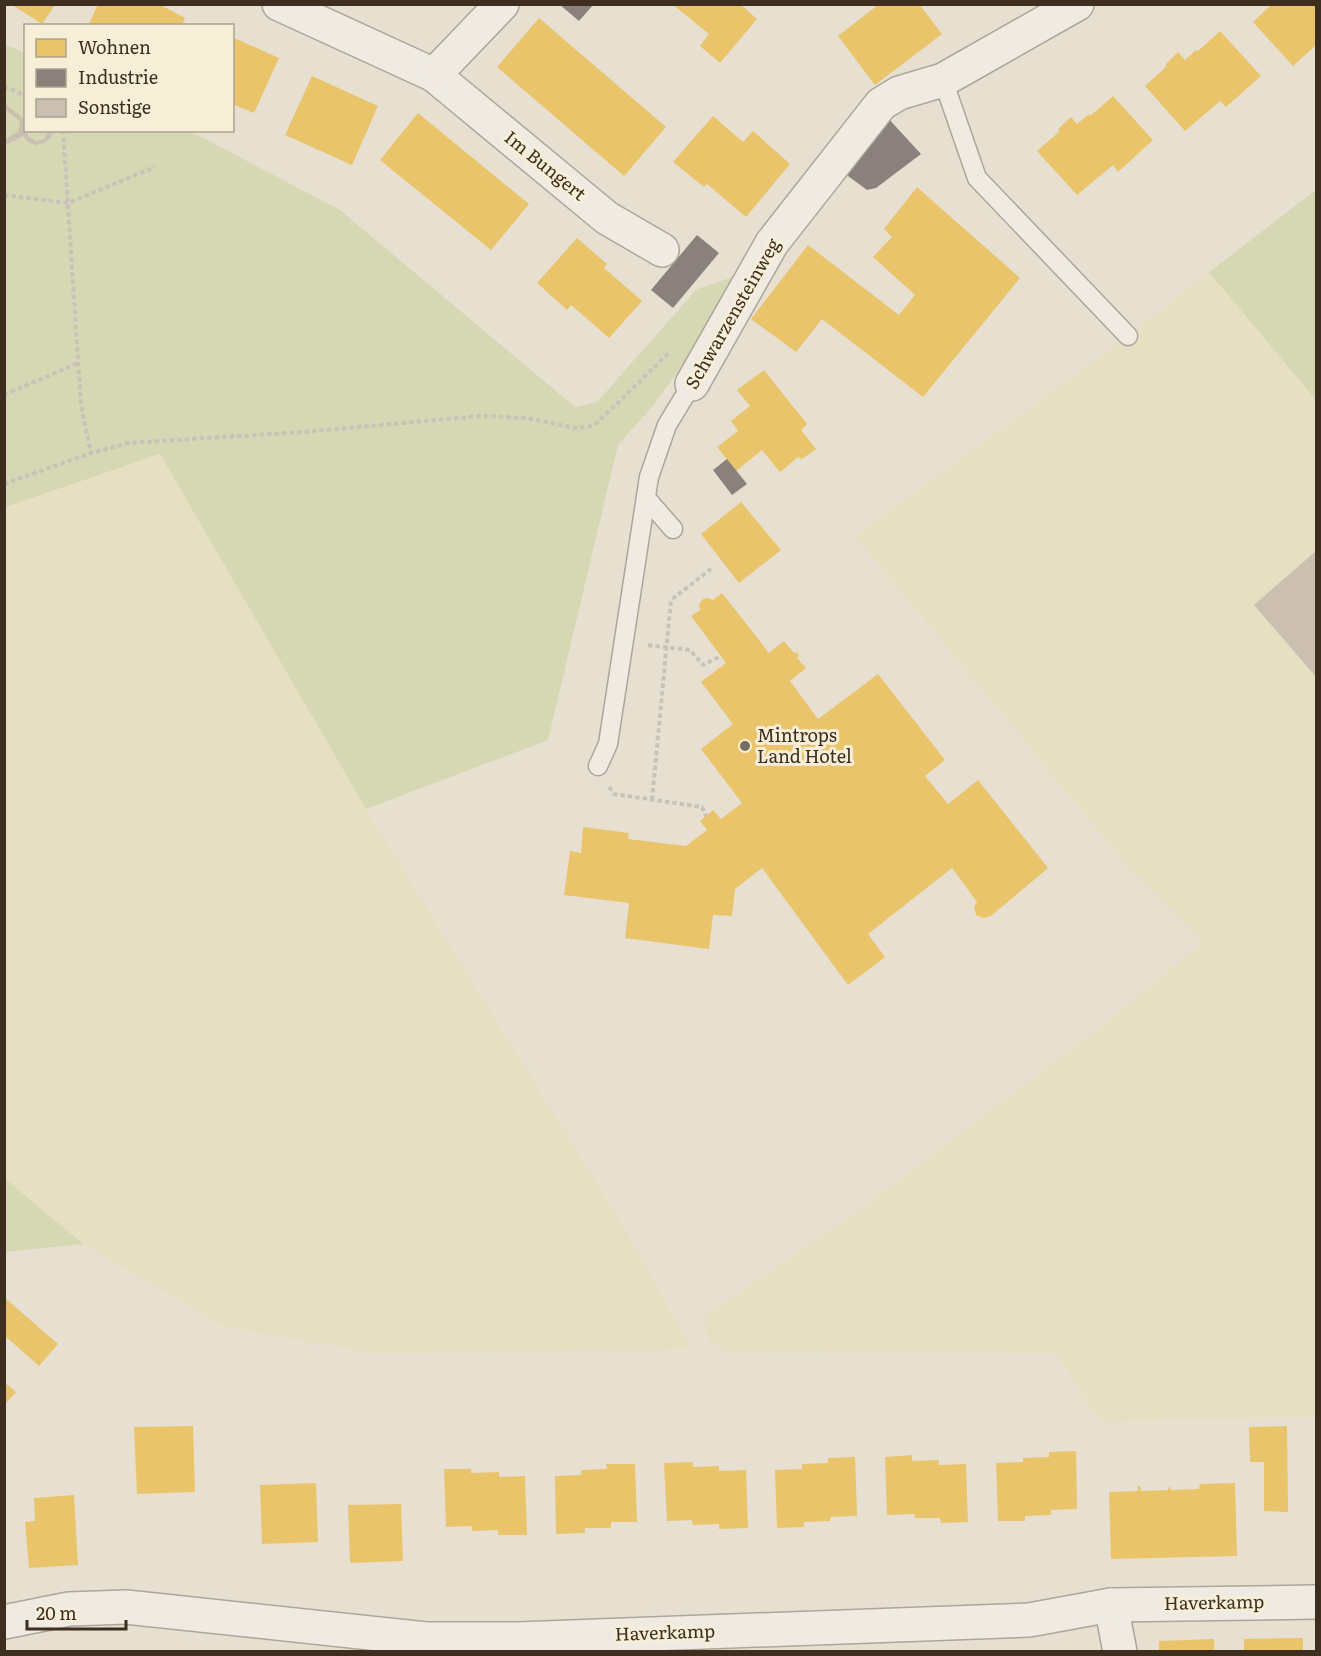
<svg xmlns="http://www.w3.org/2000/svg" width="1321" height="1656" font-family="Literata,serif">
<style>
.farmland{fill:#e6dfc2}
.green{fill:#d6d7b3}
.homes{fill:#e9c46a}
.industry{fill:#8a817c}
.building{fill:#cbbfb2}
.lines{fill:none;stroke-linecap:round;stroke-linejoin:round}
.lane-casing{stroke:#ada599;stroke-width:21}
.street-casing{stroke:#ada599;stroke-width:36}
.path{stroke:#c8c2b9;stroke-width:4;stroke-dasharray:4.5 3;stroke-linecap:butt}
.lane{stroke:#efebe3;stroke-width:18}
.street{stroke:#efebe3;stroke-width:33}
.poi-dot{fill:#786c5e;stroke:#f7eed8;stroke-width:2}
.labels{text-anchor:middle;stroke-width:6;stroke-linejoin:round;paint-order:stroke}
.street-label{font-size:18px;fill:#3d2e20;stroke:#f7eed8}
.poi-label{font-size:18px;fill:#3d2e20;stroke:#f7eed8;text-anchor:start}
</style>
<rect width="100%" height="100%" fill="#e7e0d1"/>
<!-- farmland -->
<g class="farmland">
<polygon points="1209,272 1316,400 1316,1417 1100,1422 1055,1353 726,1352 708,1341 704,1316 853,1215 1104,1024 1203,942 1130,869 855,536 1128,336"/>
<polygon points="160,454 366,809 627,1232 692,1349 375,1354 224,1327 83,1244 5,1179 4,507"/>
</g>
<!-- green -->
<g class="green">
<polygon points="4,44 25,53 26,130 190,131 340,210 575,407 597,402 697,289 739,275 722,310 652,407 618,445 548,740 366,809 160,454 5,507"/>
<polygon points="1316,190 1316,400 1209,272"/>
<polygon points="4,1179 5,1179 83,1244 5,1252"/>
</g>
<!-- homes -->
<g class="homes">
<polygon points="98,4 159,4 185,18 182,26 88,26"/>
<polygon points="672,4 740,4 757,19 720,63 700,46 709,34"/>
<polygon points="879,4 919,4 942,34 875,85 838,36"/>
<polygon points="1272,4 1316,4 1316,45 1293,66 1253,22"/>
<polygon points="12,5 55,5 42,24"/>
<polygon points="539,18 666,127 624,176 497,67"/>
<polygon points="1220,31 1261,76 1226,107 1220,101 1185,131 1145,86 1167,66 1165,65 1178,52 1185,60 1196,50 1198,51"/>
<polygon points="232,37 279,58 254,113 232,104"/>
<polygon points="312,76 378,106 352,165 285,135"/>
<polygon points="1113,96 1153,140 1118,172 1113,165 1077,195 1037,151 1060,131 1058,129 1071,117 1077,124 1089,114 1090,116"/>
<polygon points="418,113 529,204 491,250 380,160"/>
<polygon points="713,116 743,142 753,131 790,164 746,217 707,184 704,187 673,162"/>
<polygon points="917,187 1020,278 923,397 822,319 796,352 751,319 808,245 899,315 915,295 873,257 892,237 884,229"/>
<polygon points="577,238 607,264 604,268 642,301 609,338 571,305 567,310 537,283"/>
<polygon points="764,370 807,424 801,430 816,449 802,459 798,457 780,472 762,450 736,471 717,447 738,431 731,421 750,406 737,390"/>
<polygon points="741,502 781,550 739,583 701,534"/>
<polygon points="722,593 769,653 784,641 794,653 796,652 799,656 797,658 806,668 790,681 818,719 878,674 945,760 925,776 948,804 978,780 1048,868 991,916 983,918 976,915 974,907 977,902 952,868 868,934 885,957 848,985 762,868 735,889 732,916 713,915 709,949 625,938 629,903 564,895 570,851 581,853 583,827 629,833 628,839 686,846 707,830 700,821 713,810 721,819 742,803 701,749 733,724 701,682 726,663 691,616 700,610 699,604 703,599 708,598 713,600"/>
<polygon points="4,1297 58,1344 39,1366 4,1335"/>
<polygon points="4,1382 16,1392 4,1405"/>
<polygon points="193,1426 195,1492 137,1494 134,1427"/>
<polygon points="1287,1426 1288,1512 1264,1511 1264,1462 1250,1462 1249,1427"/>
<polygon points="1076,1451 1077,1509 1051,1510 1051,1515 1025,1516 1025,1521 998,1521 996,1463 1023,1462 1023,1458 1049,1457 1049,1452"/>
<polygon points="912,1455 912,1461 939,1460 939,1465 966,1464 968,1522 941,1523 940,1518 915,1518 914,1514 887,1515 885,1457"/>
<polygon points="855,1457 857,1516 830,1517 830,1521 804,1522 804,1527 777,1528 775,1470 802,1469 802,1464 828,1463 828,1458"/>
<polygon points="693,1462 693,1467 719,1466 719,1471 746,1470 748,1528 719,1529 719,1524 693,1525 692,1520 667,1521 664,1463"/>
<polygon points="606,1464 635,1464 637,1522 611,1522 611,1528 585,1528 585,1533 556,1534 555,1476 581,1475 581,1470 607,1469"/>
<polygon points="444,1469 471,1469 471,1473 499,1472 499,1477 525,1476 527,1535 498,1535 498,1530 472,1531 472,1526 446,1527"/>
<polygon points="316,1483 318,1542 262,1544 260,1485"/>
<polygon points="1235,1483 1237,1556 1111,1559 1109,1492 1138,1491 1138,1486 1140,1486 1141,1491 1168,1490 1170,1485 1171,1490 1199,1489 1200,1484"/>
<polygon points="74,1495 78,1565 29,1568 25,1522 35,1521 34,1498"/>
<polygon points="401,1504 403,1561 350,1563 348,1505"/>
<polygon points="1303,1638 1303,1652 1244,1652 1244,1639"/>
<polygon points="1214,1639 1214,1652 1159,1652 1159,1641"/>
</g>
<!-- industry -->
<g class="industry">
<polygon points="559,4 594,4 579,21"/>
<polygon points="886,116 921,154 876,188 867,190 848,176 850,160"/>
<polygon points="697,235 719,253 673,308 651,290"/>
<polygon points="727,459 747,484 732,495 713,470"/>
</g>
<!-- building -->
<g class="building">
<polygon points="4,103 24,119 26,118 26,130 29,137 37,141 44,139 49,130 54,130 51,138 44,143 36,145 28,142 23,136 4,146 4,140 18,132 20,121 4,109"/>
<polygon points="1316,551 1316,677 1254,605"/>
</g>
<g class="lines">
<!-- lane casing -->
<g class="lane-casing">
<g id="lane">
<polyline points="943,80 977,178 1128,336"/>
<polyline points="646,498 673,529"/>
<polyline points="598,766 608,744 649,477 667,425 692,384"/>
</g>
</g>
<!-- street casing -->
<g class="street-casing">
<g id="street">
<polyline points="279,4 434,75 607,218 662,250"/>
<polyline points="434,75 502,4"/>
<polyline points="692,384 772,243 881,104 899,93 943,80 1077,4"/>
<polyline points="1111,1605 1120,1652"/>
<polyline points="4,1622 69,1609 126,1607 426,1639 518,1639 1029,1620 1111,1605 1316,1602"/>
</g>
</g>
<!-- path -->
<g class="path">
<polyline points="4,86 26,96"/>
<polyline points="63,130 81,405 91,453"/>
<polyline points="4,195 68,203 155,167"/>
<polyline points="4,395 78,363"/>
<polyline points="4,484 91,453 129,443 303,432 480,416 527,418 575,428 588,427 597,423 670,352"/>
<polyline points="648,645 690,650 703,665 721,656"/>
<polyline points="609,787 614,794 702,807 706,816"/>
<polyline points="652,800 671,600 711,569"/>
</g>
<!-- lane -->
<use href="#lane" class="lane"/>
<!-- street -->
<use href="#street" class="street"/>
</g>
<!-- markers -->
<circle class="poi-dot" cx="745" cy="746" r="6"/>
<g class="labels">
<!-- street labels -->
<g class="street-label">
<text transform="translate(545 166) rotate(39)" y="6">Im Bungert</text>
<text transform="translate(733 314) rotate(-60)" y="6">Schwarzensteinweg</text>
<text transform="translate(1214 1603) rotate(-1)" y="6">Haverkamp</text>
<text transform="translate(665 1633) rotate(-2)" y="6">Haverkamp</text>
</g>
<!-- poi labels -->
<g class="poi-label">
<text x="757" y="742">Mintrops<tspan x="757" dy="21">Land Hotel</tspan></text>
</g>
</g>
<!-- border -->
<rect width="1321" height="1656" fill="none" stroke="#3d2e20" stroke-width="12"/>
<!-- legend -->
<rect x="24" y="24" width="210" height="108" fill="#f7eed8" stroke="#ada18e" stroke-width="1.5"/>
<rect x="36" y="39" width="30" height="18" fill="#e9c46a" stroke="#ada18e" stroke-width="1.5"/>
<text x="78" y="54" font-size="18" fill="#3d2e20">Wohnen</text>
<rect x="36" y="69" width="30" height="18" fill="#8a817c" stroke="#ada18e" stroke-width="1.5"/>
<text x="78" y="84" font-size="18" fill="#3d2e20">Industrie</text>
<rect x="36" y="99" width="30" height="18" fill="#cbbfb2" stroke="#ada18e" stroke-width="1.5"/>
<text x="78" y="114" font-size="18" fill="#3d2e20">Sonstige</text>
<!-- scale -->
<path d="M27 1620v9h99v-9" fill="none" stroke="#3d2e20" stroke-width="3"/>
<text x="36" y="1620" font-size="18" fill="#3d2e20" stroke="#f7eed8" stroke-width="4.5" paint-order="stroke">20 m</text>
</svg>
